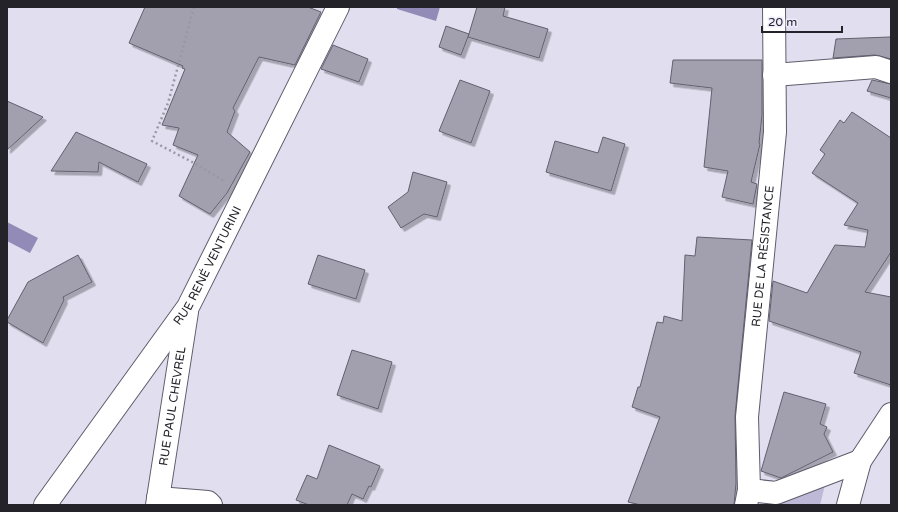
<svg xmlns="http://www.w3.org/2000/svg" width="898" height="512" font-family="'Varela Round',sans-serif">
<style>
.green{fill:#beb9d7}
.water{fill:#938bb7}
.building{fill:#a29faf;stroke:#62606f;filter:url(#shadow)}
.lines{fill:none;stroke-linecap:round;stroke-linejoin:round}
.street-casing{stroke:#5f5c6b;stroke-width:24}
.secondary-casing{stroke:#5f5c6b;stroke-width:24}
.path{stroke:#9997a4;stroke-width:2.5;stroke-dasharray:2 3;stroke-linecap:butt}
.street{stroke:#fff;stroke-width:22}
.secondary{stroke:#fff;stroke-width:22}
.labels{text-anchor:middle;stroke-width:3;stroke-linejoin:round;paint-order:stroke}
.street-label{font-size:12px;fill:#24232a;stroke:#eeebfc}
</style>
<defs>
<filter id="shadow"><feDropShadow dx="3.5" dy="3.5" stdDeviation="0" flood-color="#0004"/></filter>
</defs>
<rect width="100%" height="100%" fill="#e1deef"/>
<!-- green -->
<polygon class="green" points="826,481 820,505 780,505 784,501"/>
<!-- water -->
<g class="water">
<polygon points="397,7 440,7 436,21 397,9"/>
<polygon points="7,222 38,238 30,253 7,241"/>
</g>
<!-- building -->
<g class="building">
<polygon points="145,7 308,7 321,12 295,65 259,57 233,108 235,111 227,132 250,152 227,193 210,214 179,196 198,155 173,145 179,128 162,125 185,69 182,68 183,66 129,43"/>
<polygon points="477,7 505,7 503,16 548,29 539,58 468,37"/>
<polygon points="446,26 469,34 461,55 439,47"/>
<polygon points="891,35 891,59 875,55 833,58 836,39 890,37"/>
<polygon points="333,45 368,59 359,82 321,69"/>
<polygon points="673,60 762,60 762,115 759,143 760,144 751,182 757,184 753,204 722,197 728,171 704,167 712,88 670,83"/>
<polygon points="460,80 490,91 471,143 439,131"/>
<polygon points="872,80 891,84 891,98 867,91"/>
<polygon points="7,101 43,117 7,150"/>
<polygon points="852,112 891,138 891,252 865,292 891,297 891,385 854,373 861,352 769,321 773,281 807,293 835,245 865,247 868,230 844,225 858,203 812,173 825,154 820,150 840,120 844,123"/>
<polygon points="76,132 147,164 138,182 99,162 98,172 51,171"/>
<polygon points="603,137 625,144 611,191 546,172 555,141 598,153"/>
<polygon points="413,172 447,182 437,217 424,214 401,228 388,207 408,192"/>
<polygon points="697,237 752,240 735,416 736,483 734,505 641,505 628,502 660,417 632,407 638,387 640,387 657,322 663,323 664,316 682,321 685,255 695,256"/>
<polygon points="78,255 92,282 63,297 64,300 43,343 7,322 7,320 28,282"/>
<polygon points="318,255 365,270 356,299 308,284"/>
<polygon points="352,350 392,362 378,409 337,395"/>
<polygon points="784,392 826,404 820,424 827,427 824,434 833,452 781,478 761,471"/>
<polygon points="329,445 380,466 371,487 369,486 363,499 352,494 347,505 309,505 296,500 307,475 317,479"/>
</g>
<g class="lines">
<!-- street casing -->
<g class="street-casing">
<g id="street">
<polyline points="774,75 876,67 891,72"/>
<polyline points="749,490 776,493 860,461"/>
<polyline points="158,498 208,502 211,505"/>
<path id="s1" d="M 45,505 L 188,307 L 338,7"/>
<path id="s2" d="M 157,505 L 187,312"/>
<path id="s3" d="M 746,505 L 749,490 L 747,417 L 775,132 L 774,7"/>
</g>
</g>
<!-- secondary casing -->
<g class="secondary-casing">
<polyline id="secondary" points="848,505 860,461 891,414"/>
</g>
<!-- path -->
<polyline class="path" points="194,7 168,103 152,141 194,163 224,181"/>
<!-- street -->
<use href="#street" class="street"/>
<!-- secondary -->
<use href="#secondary" class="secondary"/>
</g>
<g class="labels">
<!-- street labels -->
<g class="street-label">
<text dy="4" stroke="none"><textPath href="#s3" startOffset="250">RUE DE LA RÉSISTANCE</textPath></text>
<text dy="4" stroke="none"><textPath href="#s1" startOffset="290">RUE RENÉ VENTURINI</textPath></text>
<text dy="4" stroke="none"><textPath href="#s2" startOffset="100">RUE PAUL CHEVREL</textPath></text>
</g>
</g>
<!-- border -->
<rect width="898" height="512" fill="none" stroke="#24232a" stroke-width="16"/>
<!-- scale -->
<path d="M762 26v6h80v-6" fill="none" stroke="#24232a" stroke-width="2"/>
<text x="768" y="26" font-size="12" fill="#24232a" stroke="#eeebfc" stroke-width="3" paint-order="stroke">20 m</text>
</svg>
